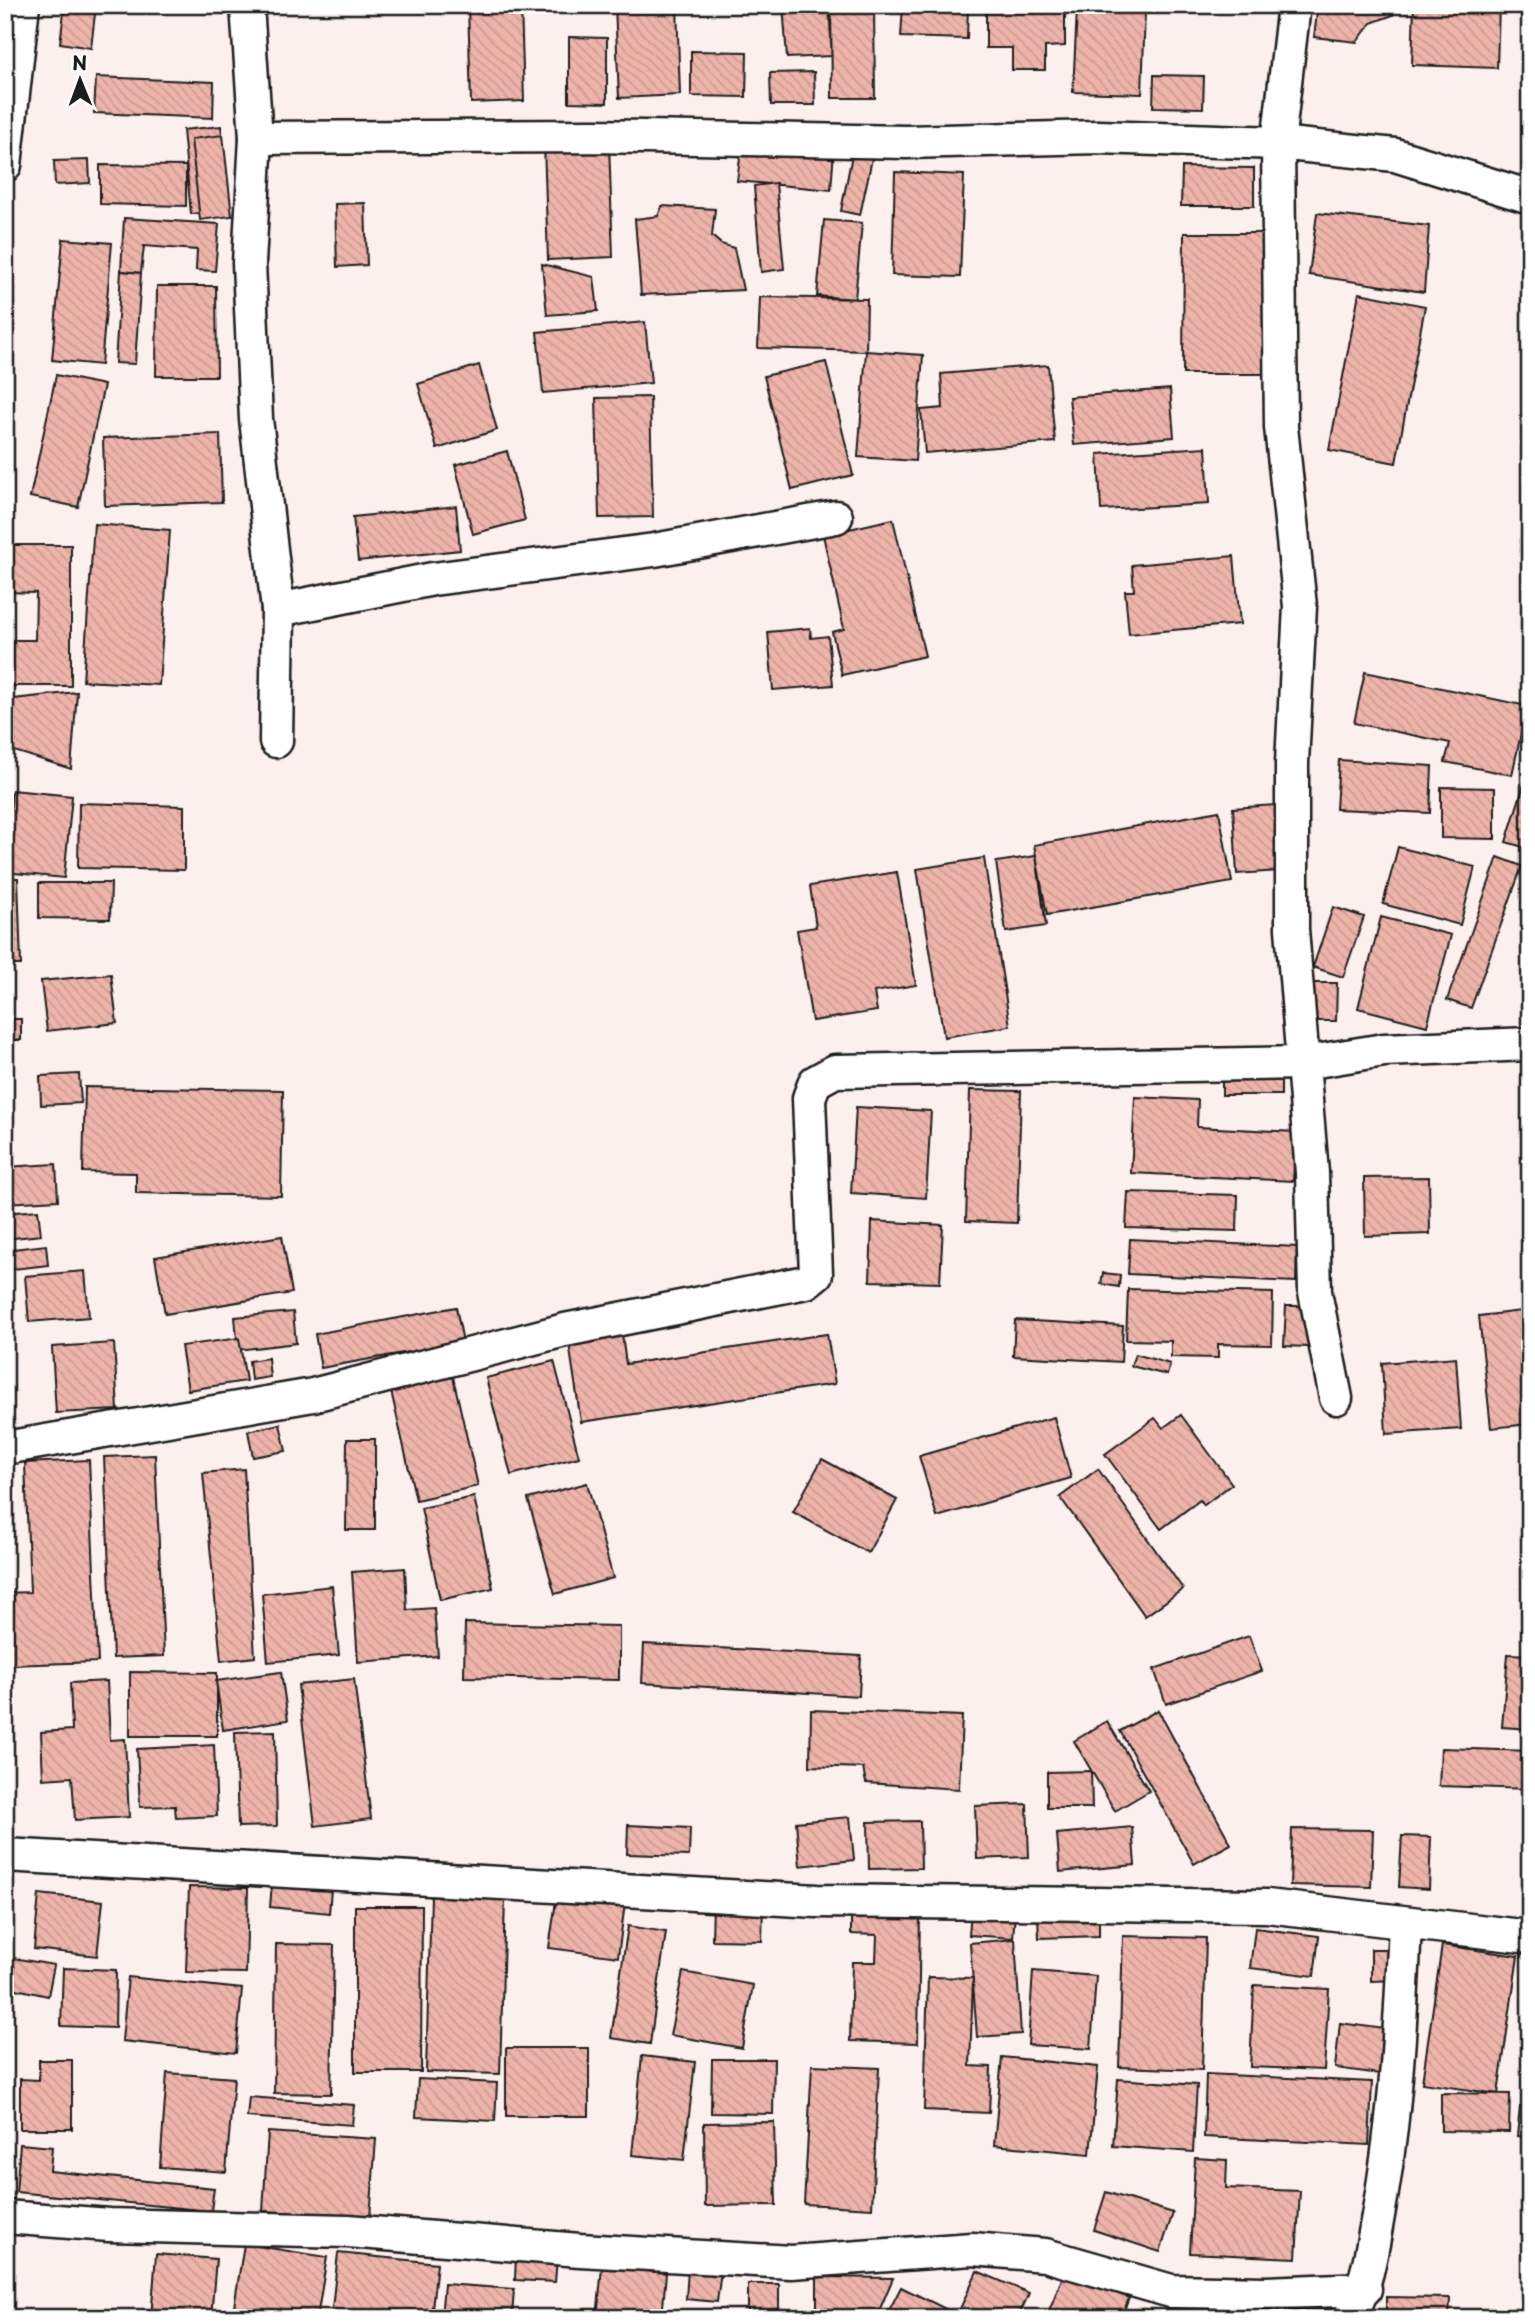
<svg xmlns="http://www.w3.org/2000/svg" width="1535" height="2323" font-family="'Playpen Sans',sans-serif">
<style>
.building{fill:url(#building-back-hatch);stroke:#1c1c1c;stroke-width:2}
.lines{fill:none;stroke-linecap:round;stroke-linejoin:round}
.street-casing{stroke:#1c1c1c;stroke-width:37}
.street{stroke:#fff;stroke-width:32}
</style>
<defs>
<pattern id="building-back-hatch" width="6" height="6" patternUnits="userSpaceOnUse" patternTransform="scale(1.75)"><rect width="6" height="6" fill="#eeb4aa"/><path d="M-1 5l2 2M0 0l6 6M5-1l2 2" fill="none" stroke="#cc9a92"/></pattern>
</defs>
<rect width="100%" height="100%" fill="#fcf0ee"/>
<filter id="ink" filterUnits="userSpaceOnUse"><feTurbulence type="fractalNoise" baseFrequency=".0143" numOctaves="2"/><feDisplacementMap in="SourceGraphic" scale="14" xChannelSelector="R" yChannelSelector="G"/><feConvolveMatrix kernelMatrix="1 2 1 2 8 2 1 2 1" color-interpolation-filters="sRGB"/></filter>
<g filter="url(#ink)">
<!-- building -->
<g class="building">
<polygon points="65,5 96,5 91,48 60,43"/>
<polygon points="468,5 521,5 524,101 471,103"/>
<polygon points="524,5 582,5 524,10"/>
<polygon points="615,5 677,5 680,95 619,98"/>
<polygon points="783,5 829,5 832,56 787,58"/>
<polygon points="831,5 874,5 875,98 832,98"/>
<polygon points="903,5 968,5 967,39 901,37"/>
<polygon points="986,5 1065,5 1065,46 1045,47 1045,70 1012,70 1012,48 986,48"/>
<polygon points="1318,5 1395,5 1393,15 1371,23 1357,42 1314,37"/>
<polygon points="1414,5 1499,5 1497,68 1412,65"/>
<polygon points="1077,9 1145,11 1142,94 1073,92"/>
<polygon points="569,37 607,38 607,103 569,102"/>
<polygon points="691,51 747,52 746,97 691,96"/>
<polygon points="814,72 815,105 771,105 770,73"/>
<polygon points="1154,75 1204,76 1203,108 1153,107"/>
<polygon points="96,77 214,82 213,118 94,113"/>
<polygon points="221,126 230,210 191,214 183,130"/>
<polygon points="223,135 232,216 200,220 191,139"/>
<polygon points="742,142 834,150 831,190 737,181"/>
<polygon points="609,143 613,257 548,260 544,145"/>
<polygon points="853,150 873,154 860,215 841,211"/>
<polygon points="89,160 90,183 55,185 54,161"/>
<polygon points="100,165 186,166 186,206 100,204"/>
<polygon points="1182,167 1254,168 1254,206 1181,206"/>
<polygon points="895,172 964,175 960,277 892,275"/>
<polygon points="776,183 784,269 761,272 754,186"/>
<polygon points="365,203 367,265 337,267 335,204"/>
<polygon points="662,206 715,209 712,236 721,244 734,248 743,290 641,295 635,219 658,216"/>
<polygon points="1317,213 1429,226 1424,292 1309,275"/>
<polygon points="124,218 219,224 215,271 196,270 197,250 144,246 141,273 121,271"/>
<polygon points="824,220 862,223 855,299 817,296"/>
<polygon points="1184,233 1264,233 1264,374 1183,374"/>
<polygon points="63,239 112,243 101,365 52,360"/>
<polygon points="542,264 594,277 598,311 547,315"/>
<polygon points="121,271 141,273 135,364 115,363"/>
<polygon points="157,286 216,286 217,376 156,376"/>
<polygon points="1359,293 1425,306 1396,463 1329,450"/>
<polygon points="760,297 867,299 866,351 758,348"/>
<polygon points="645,322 651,383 543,393 537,332"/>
<polygon points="866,351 923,355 915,461 858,457"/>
<polygon points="826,362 853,475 792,490 764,376"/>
<polygon points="479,365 497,430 437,449 418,384"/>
<polygon points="1048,365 1055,442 925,453 921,410 943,408 941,374"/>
<polygon points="56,375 104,385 78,507 30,497"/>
<polygon points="1170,389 1174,437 1074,445 1069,397"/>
<polygon points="650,397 653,517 599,518 596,398"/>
<polygon points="220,434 222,502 105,506 103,438"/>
<polygon points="1206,447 1209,504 1101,510 1098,454"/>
<polygon points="507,451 525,520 473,534 455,465"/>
<polygon points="456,506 460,550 358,561 353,517"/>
<polygon points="893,519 925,656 842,675 832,632 844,629 823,535"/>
<polygon points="94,524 170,530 159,685 83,681"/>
<polygon points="5,545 71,545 71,686 5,686 5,640 35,640 36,593 5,592"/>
<polygon points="1234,556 1240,624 1129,634 1125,591 1134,591 1132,565"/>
<polygon points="810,628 811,638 828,636 833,685 773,690 768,632"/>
<polygon points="1365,672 1527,706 1512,775 1445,762 1450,743 1354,723"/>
<polygon points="77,692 71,769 5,748 5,700"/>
<polygon points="1339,760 1432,766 1430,813 1336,809"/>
<polygon points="1530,765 1530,849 1506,842"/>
<polygon points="1441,787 1495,788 1495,839 1441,838"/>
<polygon points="12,790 72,796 64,878 5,872"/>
<polygon points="79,803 184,806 184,870 78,868"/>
<polygon points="1275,805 1279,871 1237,874 1233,808"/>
<polygon points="1219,811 1232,882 1047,915 1034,845"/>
<polygon points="1398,847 1475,867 1460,925 1383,904"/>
<polygon points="1036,856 1046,926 1006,932 996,862"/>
<polygon points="1498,857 1522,866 1471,1008 1447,1000"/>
<polygon points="984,858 1010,1026 944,1037 917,869"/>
<polygon points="897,872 916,985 874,992 877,1011 812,1021 797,930 816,927 810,886"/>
<polygon points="5,878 18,878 21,965 5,965"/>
<polygon points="39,883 111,883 110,919 39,918"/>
<polygon points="1333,907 1364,917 1343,977 1313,967"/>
<polygon points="1381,917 1451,935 1427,1026 1358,1008"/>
<polygon points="111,974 117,1023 47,1031 41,981"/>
<polygon points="1314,983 1337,983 1336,1021 1314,1021"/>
<rect x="5" y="1019" width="16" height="21"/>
<polygon points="1222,1065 1281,1066 1281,1095 1222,1095"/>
<polygon points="79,1074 81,1103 41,1105 40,1076"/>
<polygon points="85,1087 283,1090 281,1196 136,1193 136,1173 83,1172"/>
<polygon points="970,1090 1021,1091 1017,1223 966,1221"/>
<polygon points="1135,1097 1198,1100 1197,1127 1296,1132 1293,1181 1131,1173"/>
<polygon points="856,1107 931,1111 926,1198 851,1193"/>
<polygon points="56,1164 58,1200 5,1203 5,1167"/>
<polygon points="1429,1177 1430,1234 1365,1236 1364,1178"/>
<polygon points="1128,1192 1238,1195 1237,1231 1126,1228"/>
<polygon points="38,1210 41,1235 5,1239 5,1213"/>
<polygon points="872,1221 943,1225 940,1283 870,1281"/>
<polygon points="282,1236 292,1293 165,1314 155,1257"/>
<polygon points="1130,1239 1297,1247 1296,1282 1128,1274"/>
<polygon points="46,1245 48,1265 5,1270 5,1250"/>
<polygon points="85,1271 89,1317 29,1322 25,1276"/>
<polygon points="1103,1273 1120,1275 1119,1287 1101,1284"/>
<polygon points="1128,1289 1273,1293 1272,1345 1218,1344 1218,1358 1171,1357 1171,1341 1126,1340"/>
<polygon points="1286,1306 1309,1306 1308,1347 1284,1346"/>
<polygon points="456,1307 463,1342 321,1368 315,1334"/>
<polygon points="1530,1310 1530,1424 1491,1428 1479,1316"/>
<polygon points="293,1312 296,1343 238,1350 235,1317"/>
<polygon points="1015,1320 1123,1326 1121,1362 1013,1356"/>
<polygon points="827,1334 835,1384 581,1422 569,1343 622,1335 626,1364"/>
<polygon points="239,1338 246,1381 188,1390 181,1346"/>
<polygon points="114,1343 118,1410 56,1413 52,1347"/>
<polygon points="1135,1354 1170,1364 1167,1375 1131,1366"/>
<polygon points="1456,1357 1461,1429 1386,1434 1382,1363"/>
<polygon points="268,1358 270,1377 251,1380 249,1361"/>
<polygon points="554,1361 579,1457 511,1475 486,1378"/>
<polygon points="453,1377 478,1486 416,1500 391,1391"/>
<polygon points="1181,1415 1232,1484 1204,1505 1200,1500 1161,1529 1105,1454 1155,1418 1163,1428"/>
<polygon points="1054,1417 1071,1478 937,1517 919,1456"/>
<polygon points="280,1424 286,1451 253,1457 248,1431"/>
<polygon points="347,1439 375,1439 375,1530 346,1530"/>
<polygon points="155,1455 164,1656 113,1658 104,1457"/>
<polygon points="822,1459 897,1500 868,1553 793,1512"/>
<polygon points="89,1460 98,1662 9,1665 6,1593 30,1592 25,1463"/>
<polygon points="244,1469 255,1657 221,1661 203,1473"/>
<polygon points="1098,1469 1183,1589 1145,1616 1060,1497"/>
<polygon points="587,1483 613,1578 555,1594 528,1499"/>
<polygon points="474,1497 493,1588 440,1600 421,1508"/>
<polygon points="405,1568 407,1610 434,1608 438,1656 358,1662 352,1572"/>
<polygon points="332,1586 339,1655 268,1662 262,1594"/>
<polygon points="465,1623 619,1626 619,1680 464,1677"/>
<polygon points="1249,1636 1262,1671 1166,1704 1154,1669"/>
<polygon points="644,1644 861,1656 859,1696 642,1683"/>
<polygon points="1508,1654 1530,1655 1530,1729 1502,1727"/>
<polygon points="130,1672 217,1673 217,1736 130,1736"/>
<polygon points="281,1672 288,1720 223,1730 216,1681"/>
<polygon points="354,1679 371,1819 315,1826 298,1685"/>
<polygon points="107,1681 110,1740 125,1739 129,1817 75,1820 72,1777 43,1779 41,1732 72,1730 70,1683"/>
<polygon points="811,1710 962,1716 959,1789 866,1783 863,1768 810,1766"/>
<polygon points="1158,1710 1231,1844 1194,1864 1120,1731"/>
<polygon points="1107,1721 1149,1791 1115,1811 1074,1741"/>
<polygon points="275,1731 277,1826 238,1827 235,1732"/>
<polygon points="214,1745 217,1816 176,1818 175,1806 140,1807 137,1749"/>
<polygon points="1441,1748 1530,1751 1530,1789 1439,1786"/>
<polygon points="1091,1771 1092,1808 1047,1808 1047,1772"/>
<polygon points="1027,1804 1029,1857 977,1859 975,1806"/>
<polygon points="850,1817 854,1860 800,1866 796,1822"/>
<polygon points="920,1821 921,1868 869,1869 868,1822"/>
<polygon points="628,1825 690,1828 689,1856 627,1854"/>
<polygon points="1132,1827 1135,1865 1060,1872 1057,1834"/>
<polygon points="1292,1829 1373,1830 1371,1887 1290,1885"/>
<polygon points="1402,1836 1431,1837 1429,1889 1399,1887"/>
<polygon points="273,1872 332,1878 329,1913 270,1907"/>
<polygon points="189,1887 248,1888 246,1973 186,1972"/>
<polygon points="39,1894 103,1901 97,1956 34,1949"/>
<polygon points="557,1894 625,1903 618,1957 549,1948"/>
<polygon points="431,1896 505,1898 500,2074 426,2072"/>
<polygon points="713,1904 763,1905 762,1941 712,1940"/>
<polygon points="355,1906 422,1906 421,2072 355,2072"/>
<polygon points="851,1909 920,1910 918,2043 850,2041 852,1962 876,1962 877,1935 851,1934"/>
<polygon points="971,1910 1015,1913 1013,1938 969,1935"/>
<polygon points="1099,1914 1099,1936 1039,1938 1038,1915"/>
<polygon points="628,1926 666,1932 650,2044 611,2038"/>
<polygon points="1255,1928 1319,1936 1314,1976 1250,1968"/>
<polygon points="1123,1936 1206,1938 1202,2070 1119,2067"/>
<polygon points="1015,1939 1021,2034 977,2037 970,1943"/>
<polygon points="276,1944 334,1945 331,2094 274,2093"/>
<polygon points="1442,1945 1518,1956 1498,2094 1422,2083"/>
<polygon points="1371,1949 1399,1949 1400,1980 1371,1981"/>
<polygon points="13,1958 54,1965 48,1996 7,1987"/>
<polygon points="63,1968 116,1970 115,2028 61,2026"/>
<polygon points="1033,1971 1096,1976 1091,2049 1028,2045"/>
<polygon points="683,1972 753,1985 742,2048 670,2035"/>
<polygon points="128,1977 242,1989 236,2053 122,2041"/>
<polygon points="928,1977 973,1978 970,2066 991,2067 989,2113 924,2110"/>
<polygon points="1254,1985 1329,1989 1324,2070 1250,2067"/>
<polygon points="1340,2023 1393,2030 1388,2075 1335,2068"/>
<rect x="506" y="2048" width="83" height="68"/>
<polygon points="642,2056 695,2062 684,2160 632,2155"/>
<polygon points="1002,2057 1098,2067 1090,2154 994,2145"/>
<polygon points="712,2059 774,2059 773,2114 711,2113"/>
<polygon points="39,2060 72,2060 72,2129 20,2129 20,2079 39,2080"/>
<polygon points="812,2065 879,2068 872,2208 804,2204"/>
<polygon points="167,2073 234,2078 226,2172 160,2167"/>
<polygon points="1206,2074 1372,2082 1369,2145 1204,2137"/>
<polygon points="418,2079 497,2083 495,2121 416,2117"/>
<polygon points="1118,2079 1197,2085 1193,2152 1113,2146"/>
<polygon points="1441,2093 1510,2094 1509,2132 1441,2131"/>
<polygon points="249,2097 354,2105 352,2125 247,2117"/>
<polygon points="1520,2107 1530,2108 1530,2137 1517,2136"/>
<polygon points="774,2122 776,2205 705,2206 704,2123"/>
<polygon points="268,2132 376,2139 370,2218 263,2211"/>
<polygon points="20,2144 52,2147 50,2171 214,2188 211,2211 16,2192"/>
<polygon points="1195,2158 1227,2160 1226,2188 1300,2191 1296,2258 1190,2253"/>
<polygon points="1106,2192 1173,2213 1160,2252 1094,2230"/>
<polygon points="244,2244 327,2257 317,2318 234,2307"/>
<polygon points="338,2253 437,2263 431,2318 331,2318"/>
<polygon points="156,2254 216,2259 211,2318 151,2318"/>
<polygon points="516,2255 557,2258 555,2282 515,2280"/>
<polygon points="602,2267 666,2273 662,2318 597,2318"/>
<polygon points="688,2269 721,2271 717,2302 686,2299"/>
<polygon points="977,2271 1029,2293 1018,2318 956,2318"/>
<polygon points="1065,2271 1129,2298 1121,2318 1046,2318"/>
<polygon points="817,2277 893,2278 876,2318 817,2318"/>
<polygon points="444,2284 514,2289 512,2318 441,2318"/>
<rect x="748" y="2284" width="31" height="34"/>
<polygon points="901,2287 954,2313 952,2318 885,2318"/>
<polygon points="1386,2297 1450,2298 1449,2318 1386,2318"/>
<polygon points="1303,2298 1341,2312 1339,2318 1296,2318"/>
<polygon points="1278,2301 1279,2318 1175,2318 1174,2305"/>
</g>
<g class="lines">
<!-- street casing -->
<g class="street-casing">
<g id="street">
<polyline points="247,5 256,138 249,263 256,419 278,610 276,741"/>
<polyline points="1294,5 1278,143 1281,427 1300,606 1292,763 1292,929 1312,1173 1315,1292 1336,1398"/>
<polyline points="256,138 594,136 906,142 1098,137 1278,143 1395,155 1530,197"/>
<polyline points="5,165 23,5"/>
<polyline points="278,610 433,579 654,550 836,517"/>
<polyline points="5,1448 313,1395 565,1330 806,1282 816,1274 809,1098 815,1082 835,1071 1304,1063 1384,1050 1530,1044"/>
<polyline points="5,1855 817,1901 1267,1906 1530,1937"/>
<polyline points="5,2217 109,2225 348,2231 580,2250 791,2262 972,2249 1045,2255 1171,2291 1265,2293 1365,2289"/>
<path d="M 1350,2318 C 1368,2282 1372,2249 1379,2210 C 1396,2115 1401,2019 1405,1923"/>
</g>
</g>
<!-- street -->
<use href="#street" class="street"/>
</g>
</g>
<!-- margin -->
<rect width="1535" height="2323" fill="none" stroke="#fff" stroke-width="28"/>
<rect x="14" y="14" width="1507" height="2295" fill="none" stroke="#1c1c1c" stroke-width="2.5" filter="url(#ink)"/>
<!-- north arrow -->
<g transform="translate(80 80) rotate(359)" stroke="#ffffff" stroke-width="5" paint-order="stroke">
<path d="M0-5L12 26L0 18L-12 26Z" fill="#1c1c1c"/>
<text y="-10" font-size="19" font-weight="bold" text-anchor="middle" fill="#1c1c1c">N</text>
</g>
</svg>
